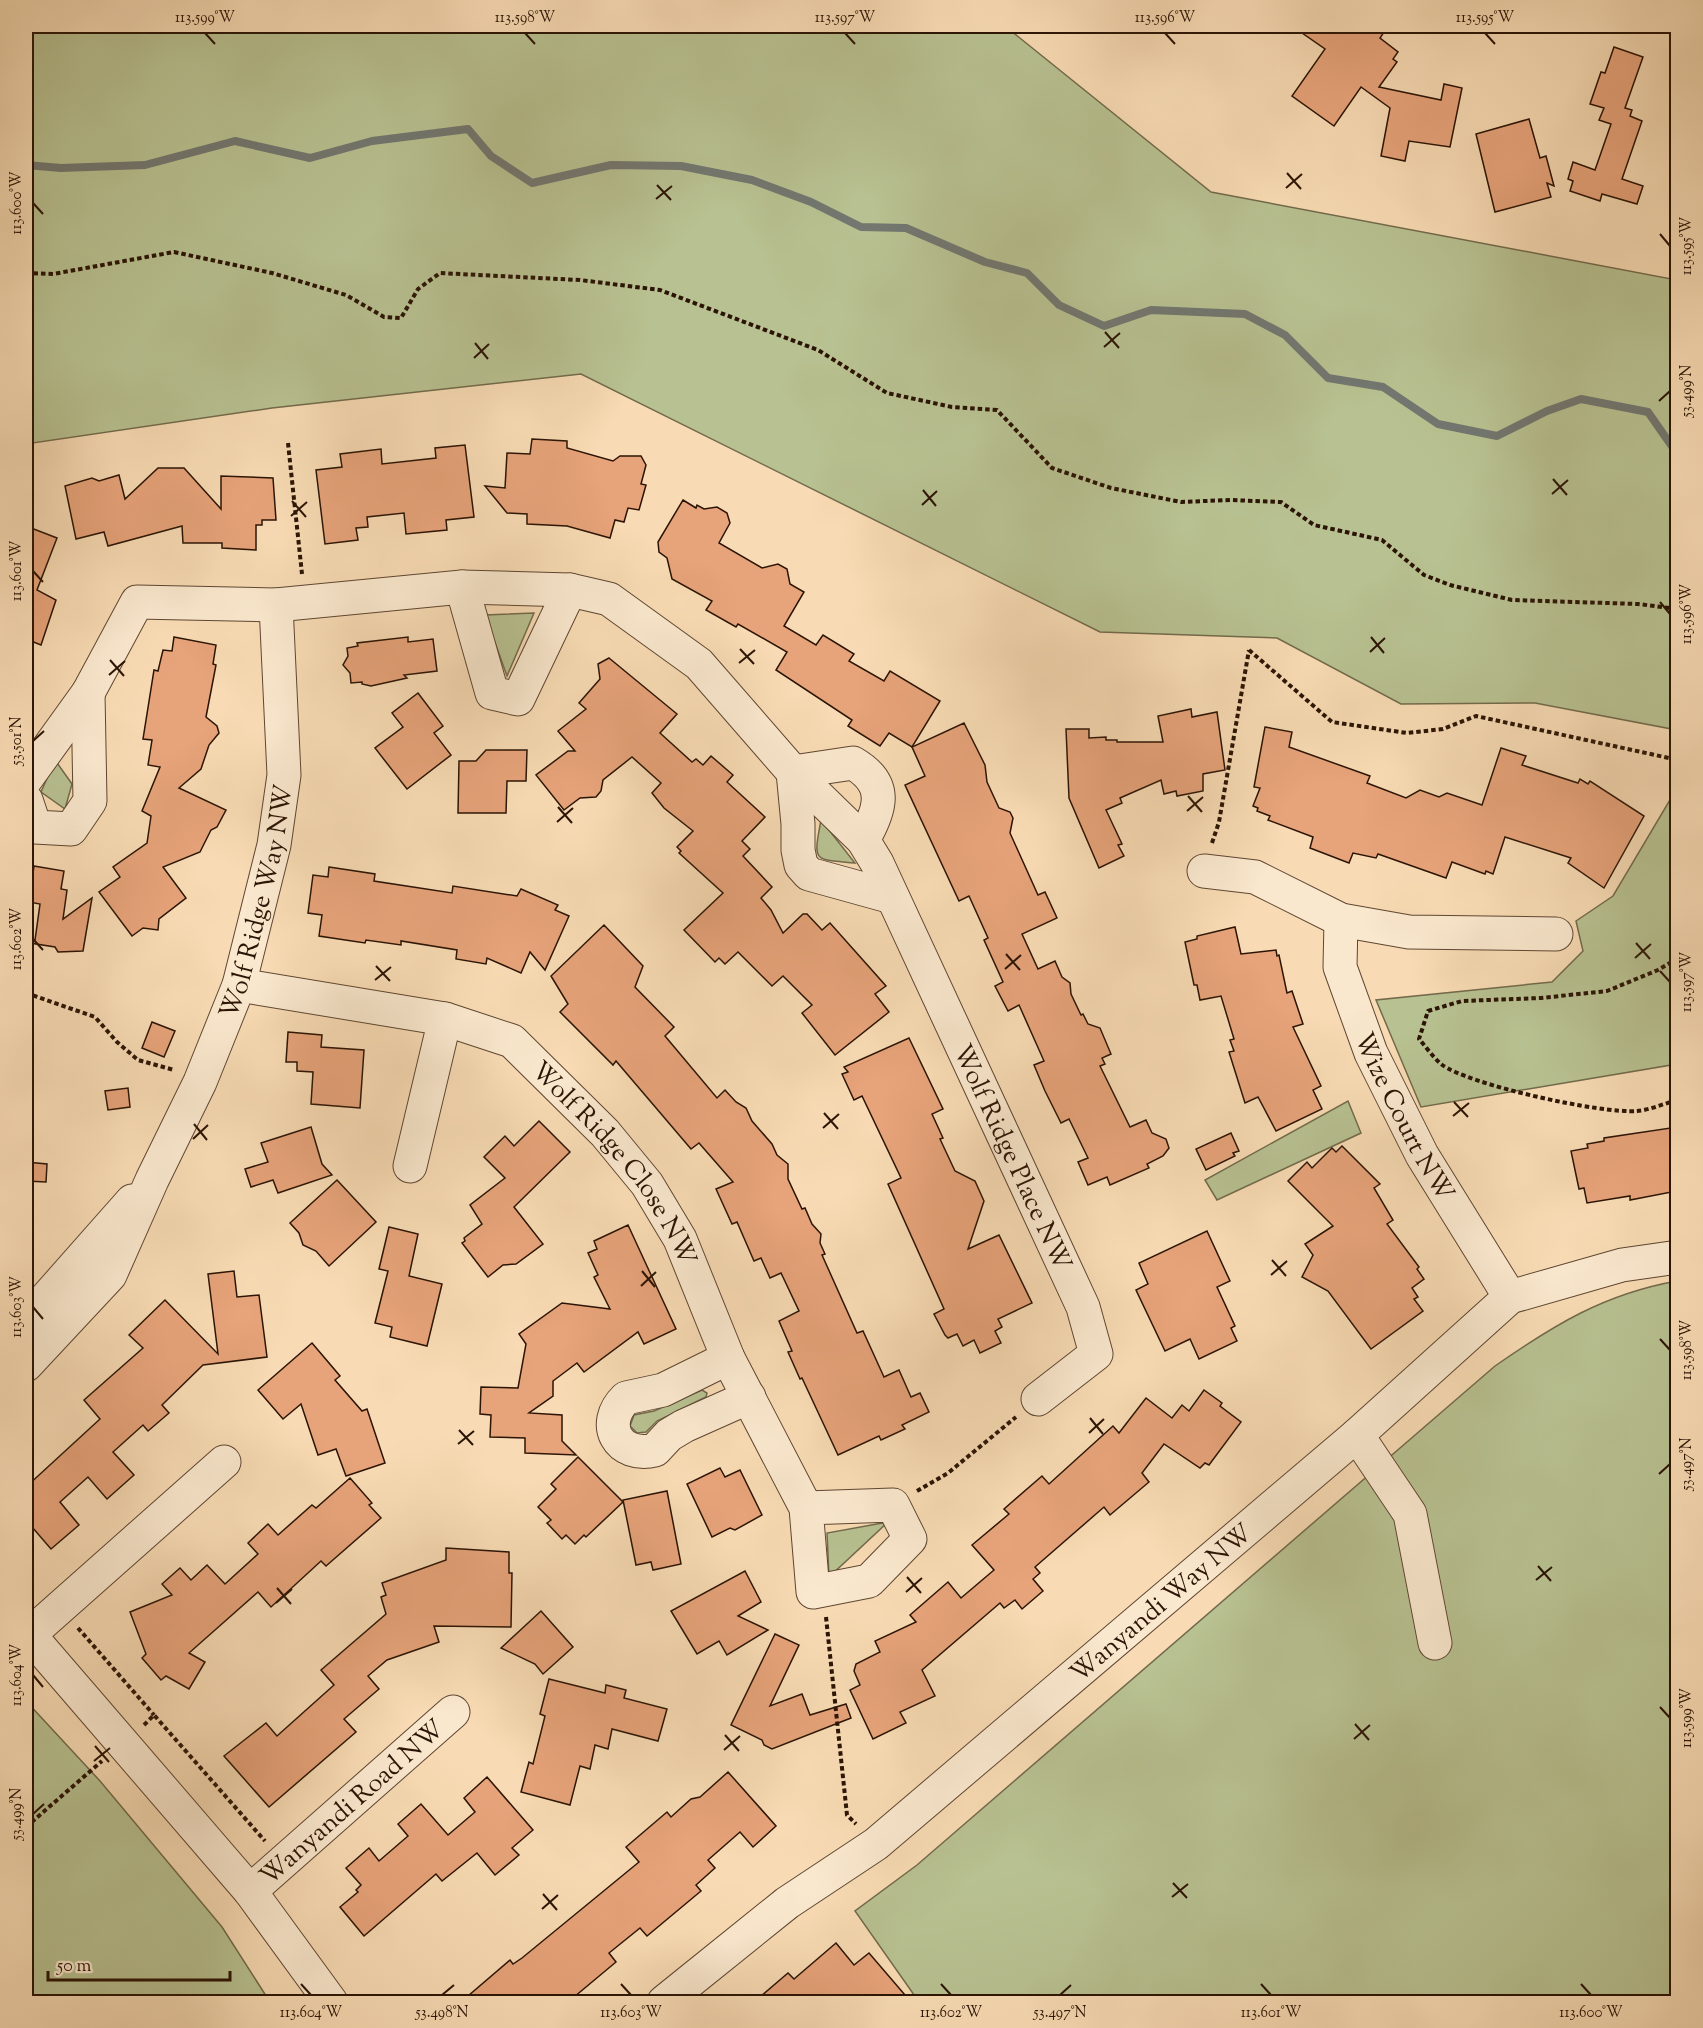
<svg xmlns="http://www.w3.org/2000/svg" width="1703" height="2028" font-family="'Sorts Mill Goudy',serif">
<style>
.green{fill:#b8c191;stroke:#726a4b;stroke-width:1.5}
.lines{fill:none;stroke-linecap:round;stroke-linejoin:round}
.stream{stroke:#727770;stroke-width:8}
.building{fill:#e7a37a;stroke:#2b1405;stroke-width:1.5}
.minor-casing{stroke:#5e4631;stroke-width:35}
.path{stroke:#2b1405;stroke-width:4;stroke-dasharray:4.5 3;stroke-linecap:butt}
.minor{stroke:#fae8ce;stroke-width:33}
.ticks{fill:none;stroke:#2b1405;stroke-width:2}
.labels{text-anchor:middle;stroke-width:5;stroke-linejoin:round;paint-order:stroke}
.street-label{font-size:26px;fill:#2b1405;stroke:#fae8ce}
.neatline{fill:none;stroke:#2b1405;stroke-width:2}
.ticks-label{font-size:15px;text-anchor:middle;fill:#2b1405}
</style>
<rect width="100%" height="100%" fill="#f8dbb4"/>
<filter id="stains"><feTurbulence type="fractalNoise" baseFrequency=".00333" numOctaves="4"/><feColorMatrix values="0 0 0 0 .2 0 0 0 0 .09 0 0 0 0 .02 0 0 0 .5 -.17"/></filter>
<radialGradient id="worn" r=".72"><stop offset=".6" stop-color="#630" stop-opacity="0"/><stop offset="1" stop-color="#630" stop-opacity=".3"/></radialGradient>
<!-- green -->
<g class="green">
<polygon points="26,26 1005,26 1211,192 1677,280 1677,730 1535,703 1401,704 1277,638 1100,632 581,374 272,408 26,444"/>
<polygon points="534,613 507,676 485,615"/>
<polygon points="55,760 72,784 65,809 41,792"/>
<polygon points="1677,788 1677,1064 1421,1107 1376,1000 1552,982 1583,951 1576,921 1613,896"/>
<path d="M 821,820 L 855,863 C 813,859 813,863 821,820 Z"/>
<polygon points="1348,1101 1361,1133 1217,1200 1205,1180"/>
<path d="M 1677,1281 L 1677,2002 L 919,2002 L 855,1911 L 917,1865 L 1495,1366 C 1554,1325 1604,1294 1677,1281 Z"/>
<polygon points="702,1390 707,1393 706,1397 657,1421 646,1432 637,1433 630,1426 634,1415 654,1411"/>
<polygon points="888,1522 829,1577 827,1533"/>
<polygon points="26,1701 100,1781 222,1927 270,2002 26,2002"/>
</g>
<g class="lines">
<!-- stream -->
<polyline class="stream" points="26,165 61,168 145,165 235,141 310,158 372,141 468,129 491,156 532,183 611,165 681,166 752,180 811,202 861,227 906,228 985,262 1027,273 1059,305 1104,326 1151,310 1245,314 1285,335 1328,378 1383,387 1438,424 1497,436 1547,411 1581,399 1648,412 1678,455"/>
</g>
<!-- building -->
<g class="building">
<polygon points="1292,26 1388,26 1380,38 1398,52 1393,59 1397,62 1379,87 1441,100 1444,84 1462,88 1450,147 1409,141 1405,161 1381,156 1390,108 1361,87 1334,126 1292,96 1325,49"/>
<polygon points="1614,47 1643,57 1625,108 1632,110 1630,116 1642,121 1622,179 1643,186 1637,204 1602,194 1600,201 1570,191 1573,181 1568,179 1573,162 1595,170 1611,124 1599,120 1604,108 1590,104 1601,72 1605,73"/>
<polygon points="1529,119 1540,158 1546,156 1554,186 1547,183 1551,197 1495,212 1476,134"/>
<polygon points="532,439 567,441 567,448 613,461 620,456 641,456 646,465 641,484 646,485 639,510 628,508 624,522 615,520 610,538 567,526 527,524 527,514 507,513 485,486 505,488 507,453 530,454"/>
<polygon points="465,445 474,517 446,520 447,530 406,534 404,513 367,517 368,527 356,528 358,540 325,544 316,470 342,467 340,454 381,449 382,464 436,458 435,448"/>
<polygon points="158,468 184,468 221,509 221,476 273,478 276,520 262,520 262,525 256,525 256,550 222,548 222,543 183,543 182,526 108,546 104,532 76,539 65,486 92,478 99,481 119,475 125,499"/>
<polygon points="683,500 696,508 697,505 704,509 717,507 727,513 730,523 719,543 762,568 778,564 787,569 790,584 804,592 784,626 816,645 823,635 854,654 849,661 884,681 890,671 940,701 912,747 889,733 880,746 848,726 852,720 776,670 787,652 738,624 736,627 706,610 712,601 672,579 667,558 659,552 658,542"/>
<polygon points="26,526 57,538 37,590 56,600 41,645 26,639"/>
<polygon points="174,637 216,645 213,664 216,665 206,717 217,726 219,733 209,745 201,769 179,788 226,810 217,827 211,830 200,852 163,867 186,898 159,919 158,930 143,928 132,936 99,892 120,877 113,867 147,843 151,816 142,811 160,767 148,765 152,740 143,739 154,670 158,671 163,650 172,651"/>
<polygon points="408,637 408,642 433,639 437,671 404,675 407,678 371,686 362,684 362,682 351,683 350,673 343,665 348,656 347,648 358,646 357,643"/>
<polygon points="609,658 677,714 660,733 692,762 696,759 703,765 711,756 733,775 727,782 765,817 742,841 750,849 743,856 772,887 761,898 771,910 783,933 803,914 807,914 822,930 830,923 886,986 875,994 889,1012 835,1055 802,1013 812,1005 783,976 772,986 738,952 725,964 719,958 715,962 684,930 723,893 679,853 681,851 677,847 693,831 664,808 652,793 661,783 632,757 603,780 601,791 596,797 580,798 564,810 536,775 568,751 575,751 558,731 586,709 579,703 600,679 598,664"/>
<polygon points="418,693 443,726 434,733 451,755 407,789 375,748 403,727 392,713"/>
<polygon points="1191,709 1192,717 1217,712 1225,770 1203,774 1203,791 1177,796 1176,791 1164,794 1161,780 1120,798 1122,803 1106,810 1122,844 1118,845 1124,856 1099,868 1069,798 1066,729 1089,729 1089,738 1106,737 1106,740 1117,740 1117,742 1163,742 1158,716"/>
<polygon points="964,723 985,765 987,782 999,808 1010,812 1013,818 1010,833 1038,895 1045,892 1057,918 1022,934 1038,969 1055,961 1062,977 1070,983 1071,994 1081,1015 1083,1014 1088,1024 1100,1028 1111,1054 1102,1058 1105,1064 1100,1066 1130,1127 1146,1120 1152,1133 1166,1139 1169,1148 1163,1156 1147,1164 1149,1168 1110,1185 1107,1177 1088,1185 1078,1162 1088,1158 1069,1119 1061,1123 1045,1091 1034,1065 1044,1061 1019,1005 1008,1011 995,986 1003,982 984,940 988,938 969,896 959,901 905,785 925,776 912,747"/>
<polygon points="1265,727 1292,732 1289,747 1370,776 1367,783 1406,798 1420,790 1439,797 1447,793 1482,805 1501,748 1526,756 1522,765 1578,783 1580,779 1588,784 1590,781 1644,816 1604,888 1568,863 1571,858 1505,837 1493,874 1486,871 1485,874 1452,862 1446,878 1378,854 1376,858 1353,853 1349,863 1310,848 1313,837 1268,820 1270,816 1257,811 1258,808 1253,806 1260,788 1254,787"/>
<polygon points="486,750 527,750 526,781 507,781 506,813 458,813 459,761 476,761"/>
<polygon points="34,866 64,871 61,889 67,890 63,919 92,898 83,951 58,952 55,947 30,943 35,940 40,904 29,902"/>
<polygon points="329,867 375,874 374,881 452,893 453,886 517,896 521,889 558,905 555,910 569,916 545,970 530,952 521,973 487,958 486,964 456,959 457,950 401,941 401,945 366,940 365,943 319,936 322,915 308,913 313,875 328,877"/>
<polygon points="604,925 643,966 635,987 674,1027 665,1036 717,1098 725,1090 736,1102 746,1108 752,1121 772,1144 777,1155 788,1164 788,1179 802,1209 805,1208 812,1224 821,1234 820,1243 825,1254 822,1255 857,1333 863,1331 884,1377 899,1370 911,1397 920,1393 929,1412 902,1425 905,1429 881,1440 879,1436 838,1455 802,1378 800,1379 788,1352 792,1351 779,1321 799,1311 781,1273 770,1278 761,1258 754,1261 737,1222 732,1224 716,1189 733,1182 699,1143 691,1149 616,1061 613,1065 560,1012 568,1004 551,976"/>
<polygon points="1235,927 1241,954 1276,950 1277,956 1279,955 1287,993 1292,991 1303,1024 1293,1027 1321,1086 1313,1090 1322,1109 1276,1131 1258,1097 1245,1103 1229,1052 1234,1051 1230,1040 1234,1039 1221,996 1200,1000 1197,985 1194,985 1185,942 1197,939 1197,936"/>
<polygon points="152,1022 175,1031 164,1057 142,1048"/>
<polygon points="288,1032 322,1035 321,1047 364,1050 360,1108 311,1104 313,1072 297,1071 297,1062 286,1062"/>
<polygon points="909,1038 943,1109 932,1114 943,1138 940,1139 955,1171 975,1181 984,1201 968,1249 999,1235 1032,1303 998,1319 1002,1327 995,1331 1001,1343 980,1353 974,1340 963,1346 957,1334 948,1338 945,1335 934,1314 944,1309 888,1184 901,1178 862,1096 854,1100 842,1074 848,1072 844,1067"/>
<polygon points="128,1088 130,1107 108,1110 105,1091"/>
<polygon points="539,1121 570,1152 514,1207 543,1244 516,1264 503,1265 488,1277 462,1243 465,1241 464,1238 482,1224 470,1205 505,1178 484,1157 505,1136 514,1146"/>
<polygon points="311,1127 322,1164 332,1175 278,1193 273,1180 251,1187 245,1169 268,1162 261,1143"/>
<polygon points="1677,1127 1677,1191 1630,1200 1630,1196 1587,1203 1584,1188 1579,1189 1571,1151 1588,1148 1587,1144 1604,1141 1604,1138"/>
<polygon points="1231,1133 1239,1151 1233,1153 1235,1156 1206,1170 1196,1149"/>
<polygon points="1342,1146 1380,1184 1374,1188 1393,1220 1387,1224 1419,1267 1417,1269 1424,1279 1412,1288 1418,1297 1414,1299 1423,1311 1371,1349 1328,1291 1302,1277 1313,1255 1305,1244 1333,1226 1288,1181 1307,1162 1312,1168 1332,1148 1336,1152"/>
<polygon points="26,1162 47,1164 46,1182 26,1181"/>
<polygon points="337,1180 376,1222 329,1266 316,1251 303,1245 299,1233 290,1223"/>
<polygon points="628,1225 676,1329 644,1344 638,1332 584,1372 577,1363 553,1381 553,1396 529,1413 562,1415 562,1441 576,1455 525,1453 525,1438 490,1437 491,1415 480,1414 481,1387 518,1388 526,1344 519,1334 562,1303 610,1309 594,1277 598,1275 588,1253 597,1249 594,1241"/>
<polygon points="389,1227 418,1234 409,1276 442,1284 427,1346 390,1337 392,1327 375,1323 388,1271 379,1269"/>
<polygon points="1207,1231 1230,1281 1217,1287 1235,1326 1231,1328 1237,1341 1199,1359 1190,1339 1165,1351 1136,1290 1148,1284 1139,1263"/>
<polygon points="234,1271 237,1297 259,1295 267,1357 203,1365 162,1405 169,1413 148,1431 143,1425 113,1452 134,1475 107,1499 88,1477 60,1502 79,1525 51,1549 26,1520 26,1487 100,1419 84,1400 143,1348 129,1335 165,1300 218,1354 208,1274"/>
<polygon points="312,1343 340,1376 335,1380 362,1411 367,1409 385,1463 346,1476 336,1449 318,1455 301,1404 283,1419 258,1390"/>
<polygon points="1204,1390 1222,1403 1220,1406 1241,1422 1209,1465 1205,1463 1200,1468 1164,1444 1142,1473 1149,1482 1110,1515 1104,1507 1035,1567 1040,1573 1033,1579 1043,1591 1022,1609 1015,1600 1004,1608 1000,1603 922,1670 935,1696 900,1712 906,1723 873,1739 850,1690 860,1685 854,1671 856,1664 880,1652 875,1641 916,1622 910,1615 948,1582 961,1598 994,1570 972,1545 1009,1514 1004,1509 1042,1476 1049,1484 1113,1426 1119,1433 1146,1398 1172,1418 1182,1405 1189,1411"/>
<polygon points="578,1457 623,1502 586,1537 584,1535 575,1544 566,1535 562,1539 547,1523 551,1520 538,1507 556,1489 551,1484"/>
<polygon points="720,1468 725,1477 740,1470 762,1515 735,1530 730,1528 712,1537 687,1484"/>
<polygon points="350,1478 372,1503 369,1505 381,1518 326,1566 321,1561 271,1607 258,1592 189,1653 205,1662 189,1689 166,1676 161,1680 142,1658 146,1654 130,1612 172,1595 162,1584 180,1568 191,1580 207,1565 225,1584 258,1554 248,1543 268,1524 278,1535 312,1505 316,1508"/>
<polygon points="667,1491 681,1564 653,1570 651,1562 636,1565 623,1500"/>
<polygon points="446,1548 509,1552 509,1573 512,1573 511,1627 434,1626 439,1642 387,1660 368,1676 379,1689 344,1719 356,1732 269,1807 224,1756 266,1723 277,1736 334,1685 321,1670 386,1614 381,1597 386,1595 382,1583 446,1560"/>
<polygon points="745,1571 761,1602 738,1616 768,1630 727,1655 719,1641 697,1654 671,1611"/>
<polygon points="541,1611 573,1647 543,1674 535,1664 501,1648"/>
<polygon points="775,1634 799,1645 770,1706 802,1694 810,1715 846,1704 851,1718 772,1749 764,1745 762,1740 731,1725"/>
<polygon points="549,1679 605,1693 606,1685 626,1690 624,1698 667,1709 658,1741 612,1729 608,1749 595,1745 590,1769 580,1766 570,1805 521,1792 529,1762 533,1764 545,1716 540,1714"/>
<polygon points="728,1772 776,1826 753,1847 740,1832 708,1860 715,1868 696,1885 701,1891 647,1936 640,1928 609,1953 616,1962 568,2002 461,2002 510,1960 513,1964 522,1958 639,1862 626,1847 667,1812 671,1817 691,1799 700,1797"/>
<polygon points="487,1777 533,1830 512,1848 519,1855 495,1875 477,1853 442,1881 436,1874 364,1936 340,1907 358,1892 356,1890 361,1885 346,1868 369,1848 379,1861 408,1836 398,1824 421,1804 448,1835 475,1812 464,1798"/>
<polygon points="836,1943 854,1965 869,1953 911,2002 754,2002 788,1973 794,1979"/>
</g>
<g class="lines">
<!-- minor casing -->
<g class="minor-casing">
<g id="minor">
<polyline points="462,587 492,693 518,699 570,590"/>
<path id="s1" d="M 26,779 L 88,693 L 137,602 L 276,605 L 462,587 L 570,590 L 609,599 L 699,664 L 793,772 L 863,840 L 877,863 L 1083,1307 L 1096,1354 L 1038,1399"/>
<polyline points="26,800 35,827 71,829 90,801 88,693"/>
<path d="M 863,840 C 881,809 889,784 853,763 L 793,772 L 798,824 L 798,850 L 801,865 L 809,874 L 892,897"/>
<polyline points="1204,871 1255,877 1341,920 1409,932 1556,934"/>
<path id="s2" d="M 1341,920 L 1340,967 L 1371,1053 L 1422,1155 L 1510,1297"/>
<path id="s3" d="M 239,985 L 445,1019 L 512,1041 L 605,1133 L 647,1184 L 680,1239 L 728,1358 L 806,1508 L 813,1592 L 869,1581 L 910,1539 L 893,1505 L 806,1508"/>
<polyline points="410,1166 445,1019"/>
<polyline points="26,1321 132,1201"/>
<path d="M 728,1358 L 663,1390 L 626,1398 C 599,1424 618,1459 655,1450 L 669,1435 L 684,1426 L 749,1397"/>
<path id="s4" d="M 26,1365 L 110,1275 L 152,1180 L 200,1082 L 239,985 L 274,845 L 284,775 L 276,605"/>
<polyline points="1357,1435 1410,1514 1435,1643"/>
<polyline points="26,1631 250,1891 331,2002"/>
<polyline points="29,1635 224,1462"/>
<path id="s5" d="M 250,1891 L 453,1712"/>
<path id="s6" d="M 664,2002 L 787,1903 L 876,1844 L 1357,1435 L 1510,1297 L 1622,1265 L 1678,1257"/>
</g>
</g>
<!-- path -->
<g class="path">
<polyline points="26,273 53,274 174,252 272,273 346,295 384,317 401,318 418,289 440,273 580,280 660,290 818,350 887,393 952,407 997,410 1052,468 1111,488 1181,502 1230,500 1281,502 1314,525 1382,540 1424,575 1450,585 1512,600 1638,604 1678,609"/>
<polyline points="288,443 302,574"/>
<polyline points="1249,650 1332,722 1407,733 1443,729 1476,716 1678,760"/>
<polyline points="1212,843 1219,822 1249,650"/>
<path d="M 1678,958 L 1658,970 L 1607,991 L 1541,998 L 1462,1001 L 1428,1011 L 1419,1039 C 1426,1047 1433,1057 1441,1064 C 1468,1085 1602,1114 1637,1111 C 1650,1110 1665,1103 1678,1100"/>
<polyline points="26,993 95,1017 117,1042 138,1060 174,1070"/>
<polyline points="917,1491 948,1473 1016,1417"/>
<polyline points="826,1617 847,1815 856,1824"/>
<polyline points="78,1628 154,1715"/>
<polyline points="144,1725 154,1715 265,1841"/>
<polyline points="26,1827 102,1761"/>
</g>
<!-- minor -->
<use href="#minor" class="minor"/>
</g>
<!-- ticks -->
<path class="ticks" d="M 205,33 L 215,44M 525,33 L 535,44M 845,33 L 855,44M 1165,33 L 1175,44M 1485,33 L 1495,44M 1287,173 L 1301,189M 657,185 L 671,200M 1286,188 L 1302,174M 656,199 L 672,186M 33,203 L 43,214M 1660,234 L 1670,246M 1105,332 L 1119,348M 475,343 L 488,359M 1104,347 L 1120,333M 474,358 L 489,344M 1659,401 L 1670,391M 1553,479 L 1567,495M 923,490 L 936,506M 1552,494 L 1568,480M 292,501 L 306,517M 922,505 L 937,491M 291,516 L 307,502M 33,571 L 43,582M 1660,602 L 1670,614M 1371,637 L 1384,653M 740,649 L 754,664M 1370,652 L 1385,638M 110,660 L 124,676M 739,663 L 755,650M 109,675 L 125,661M 33,741 L 44,731M 1188,796 L 1202,812M 558,807 L 572,823M 1187,811 L 1203,797M 557,822 L 573,808M 33,939 L 43,950M 1636,943 L 1650,959M 1006,954 L 1020,970M 1635,958 L 1651,944M 376,966 L 390,981M 1005,969 L 1021,955M 1660,971 L 1670,982M 375,980 L 391,967M 1454,1102 L 1468,1117M 824,1113 L 838,1129M 1453,1116 L 1469,1103M 194,1124 L 207,1140M 823,1128 L 839,1114M 193,1139 L 208,1125M 1272,1260 L 1286,1276M 642,1271 L 655,1287M 1271,1275 L 1287,1261M 641,1286 L 656,1272M 33,1307 L 43,1319M 1660,1339 L 1670,1350M 1090,1418 L 1103,1434M 459,1430 L 473,1445M 1089,1433 L 1104,1419M 458,1444 L 474,1431M 1659,1474 L 1670,1464M 1538,1566 L 1551,1581M 907,1577 L 921,1593M 1536,1580 L 1552,1567M 277,1588 L 291,1604M 906,1592 L 922,1578M 276,1603 L 292,1589M 33,1675 L 43,1687M 1660,1707 L 1670,1718M 1355,1724 L 1369,1740M 725,1735 L 739,1751M 1354,1739 L 1370,1725M 95,1746 L 109,1762M 724,1750 L 740,1736M 94,1761 L 110,1748M 33,1814 L 44,1804M 1173,1883 L 1187,1898M 543,1894 L 557,1910M 1172,1897 L 1188,1884M 542,1909 L 558,1895M 301,1984 L 311,1995M 621,1984 L 631,1995M 941,1984 L 951,1995M 1261,1984 L 1271,1995M 1581,1984 L 1591,1995M 442,1995 L 454,1985M 1060,1995 L 1071,1985"/>
<g class="labels">
<!-- street labels -->
<g class="street-label">
<text dy="9" stroke="none"><textPath href="#s4" startOffset="526">Wolf Ridge Way NW</textPath></text>
<text dy="9" stroke="none"><textPath href="#s2" startOffset="210">Wize Court NW</textPath></text>
<text dy="9" stroke="none"><textPath href="#s1" startOffset="1386">Wolf Ridge Place NW</textPath></text>
<text dy="9" stroke="none"><textPath href="#s3" startOffset="440">Wolf Ridge Close NW</textPath></text>
<text dy="9" stroke="none"><textPath href="#s6" startOffset="638">Wanyandi Way NW</textPath></text>
<text dy="9" stroke="none"><textPath href="#s5" startOffset="135">Wanyandi Road NW</textPath></text>
</g>
</g>
<!-- margin -->
<rect width="1703" height="2028" fill="none" stroke="#f8dbb4" stroke-width="66"/>
<!-- scale -->
<path d="M48 1971v9h182v-9" fill="none" stroke="#2b1405" stroke-width="3"/>
<text x="57" y="1971" font-size="18" fill="#2b1405" stroke="#fae8ce" stroke-width="4.5" paint-order="stroke">50 m</text>
<rect x="33" y="33" width="1637" height="1962" class="neatline"/>
<g class="ticks-label">
<text x="205" y="22">113.599°W</text>
<text x="525" y="22">113.598°W</text>
<text x="845" y="22">113.597°W</text>
<text x="1165" y="22">113.596°W</text>
<text x="1485" y="22">113.595°W</text>
<text transform="translate(16 203) rotate(-90)" y="5">113.600°W</text>
<text transform="translate(1686 246) rotate(-90)" y="5">113.595°W</text>
<text transform="translate(1686 391) rotate(-90)" y="5">53.499°N</text>
<text transform="translate(16 571) rotate(-90)" y="5">113.601°W</text>
<text transform="translate(1686 614) rotate(-90)" y="5">113.596°W</text>
<text transform="translate(16 741) rotate(-90)" y="5">53.501°N</text>
<text transform="translate(16 939) rotate(-90)" y="5">113.602°W</text>
<text transform="translate(1686 982) rotate(-90)" y="5">113.597°W</text>
<text transform="translate(16 1307) rotate(-90)" y="5">113.603°W</text>
<text transform="translate(1686 1350) rotate(-90)" y="5">113.598°W</text>
<text transform="translate(1686 1464) rotate(-90)" y="5">53.497°N</text>
<text transform="translate(16 1675) rotate(-90)" y="5">113.604°W</text>
<text transform="translate(1686 1718) rotate(-90)" y="5">113.599°W</text>
<text transform="translate(16 1814) rotate(-90)" y="5">53.499°N</text>
<text x="311" y="2017">113.604°W</text>
<text x="442" y="2017">53.498°N</text>
<text x="631" y="2017">113.603°W</text>
<text x="951" y="2017">113.602°W</text>
<text x="1060" y="2017">53.497°N</text>
<text x="1271" y="2017">113.601°W</text>
<text x="1591" y="2017">113.600°W</text>
</g>
<rect width="100%" height="100%" filter="url(#stains)"/>
<rect width="100%" height="100%" fill="url(#worn)"/>
</svg>
